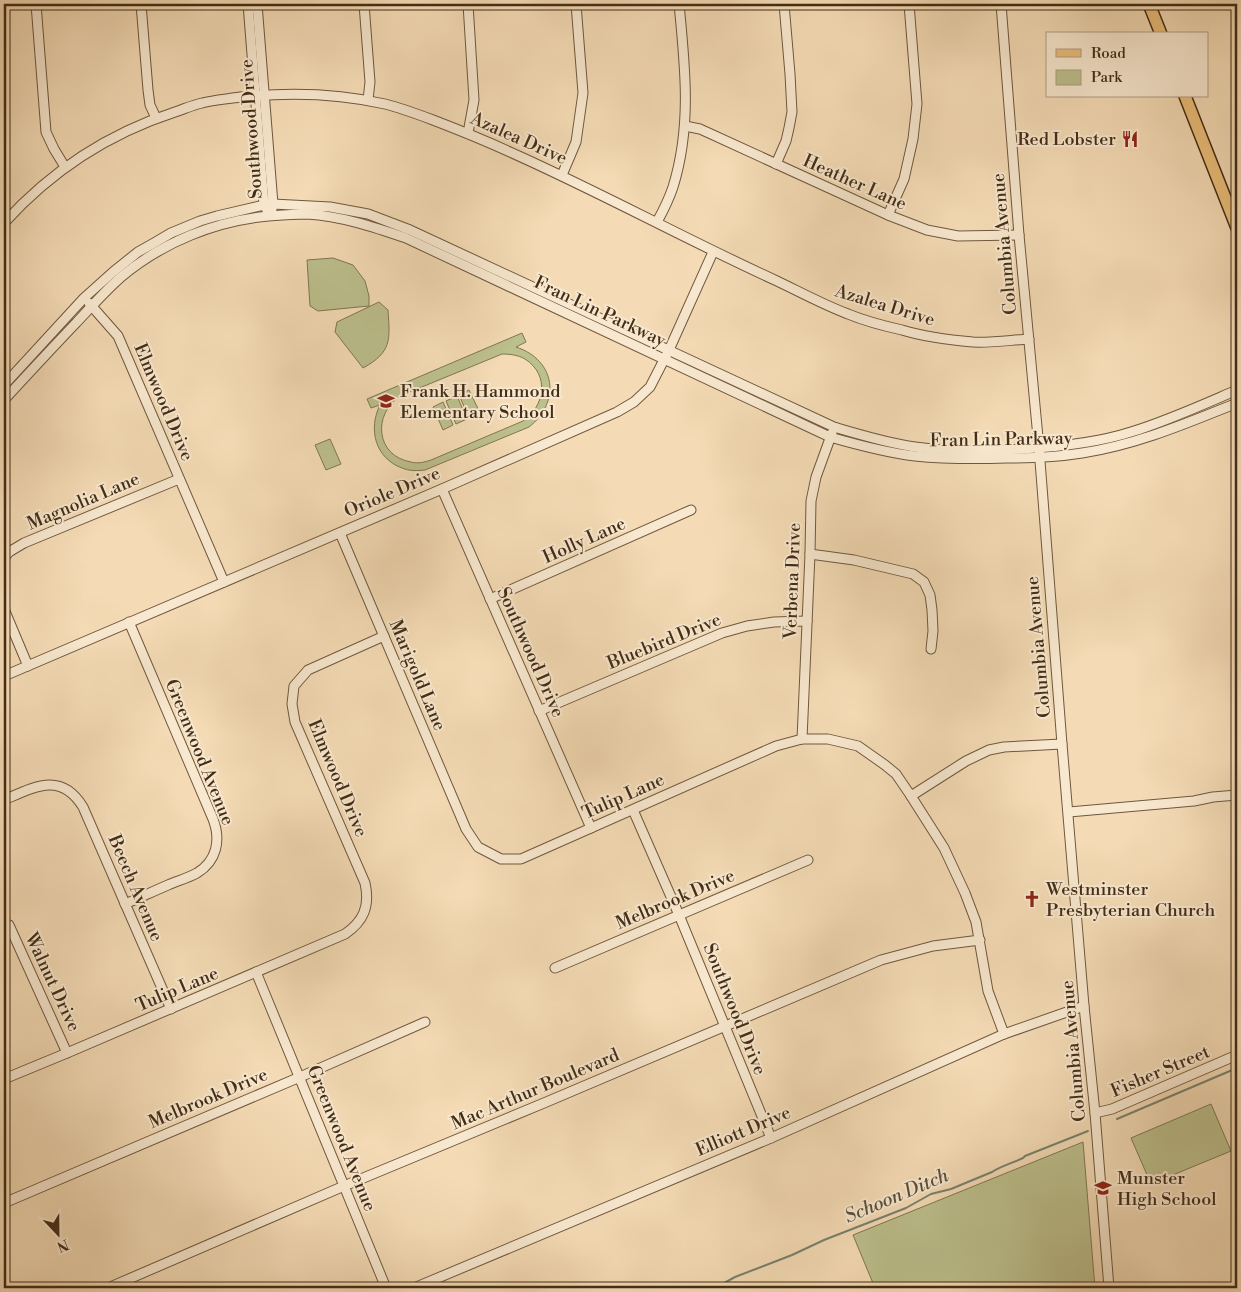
<svg xmlns="http://www.w3.org/2000/svg" width="1241" height="1292" font-family="'Libre Bodoni',serif">
<style>
.green{fill:#bcc08d;stroke:#807652;fill-rule:evenodd}
.lines{fill:none;stroke-linecap:round;stroke-linejoin:round}
.stream{stroke:#788270;stroke-width:2}
.minor-casing{stroke:#6f583e;stroke-width:11}
.major-casing{stroke:#432d17;stroke-width:14}
.minor{stroke:#f8e8cf;stroke-width:9}
.major{stroke:#eabe7a;stroke-width:11}
.labels{text-anchor:middle;stroke-width:4;stroke-linejoin:round;paint-order:stroke}
.street-label{font-size:18px;fill:#432d17;stroke:#f8e8cf}
.poi-label{font-size:18px;fill:#432d17;stroke:#f8e8cf;text-anchor:start}
.water-label{font-size:19px;font-style:italic;fill:#59503c;stroke:#f8e8cf}
</style>
<rect width="100%" height="100%" fill="#f4dbb5"/>
<filter id="stains"><feTurbulence type="fractalNoise" baseFrequency=".004" numOctaves="4"/><feColorMatrix values="0 0 0 0 .2 0 0 0 0 .09 0 0 0 0 .02 0 0 0 .5 -.17"/></filter>
<radialGradient id="worn" r=".72"><stop offset=".6" stop-color="#630" stop-opacity="0"/><stop offset="1" stop-color="#630" stop-opacity=".3"/></radialGradient>
<!-- green -->
<g class="green">
<polygon points="333,258 353,265 365,281 369,296 369,306 318,311 310,306 307,260"/>
<path d="M 379,302 L 388,310 C 390,340 392,352 363,368 L 335,332 L 337,322 Z"/>
<path d="M 522,333 L 526,342 L 516,347 C 556,360 561,402 529,427 L 425,470 C 417,471 409,471 402,468 C 375,458 368,429 380,405 L 371,408 L 367,399 ZM 502,354 C 510,354 518,355 525,359 C 550,375 545,406 523,421 L 431,460 C 425,462 418,464 411,462 C 376,456 372,415 400,396 Z"/>
<polygon points="469,390 480,413 469,418 459,395"/>
<polygon points="457,396 467,419 456,424 446,401"/>
<polygon points="443,402 453,425 443,430 433,407"/>
<polygon points="330,439 341,464 326,470 315,445"/>
<polygon points="1211,1104 1231,1151 1151,1184 1131,1138"/>
<polygon points="1083,1142 1095,1288 875,1288 853,1235"/>
</g>
<g class="lines">
<!-- stream -->
<g class="stream">
<polyline points="1117,1119 1237,1068"/>
<path d="M 715,1288 L 735,1277 L 792,1255 L 824,1240 L 906,1208 L 931,1194 L 951,1189 L 992,1172 C 999,1167 1015,1162 1023,1158 L 1025,1156 L 1088,1131"/>
</g>
<!-- minor casing -->
<g class="minor-casing">
<g id="minor">
<polyline points="36,4 46,132 54,149 65,167"/>
<polyline points="141,4 148,90 150,105 156,118"/>
<polyline points="248,4 264,205 267,210"/>
<polyline points="257,4 273,204 272,209"/>
<polyline points="364,4 370,82 368,100"/>
<polyline points="1001,4 1019,235 1039,448 1062,744 1084,1006 1095,1113 1109,1288"/>
<polyline points="685,126 700,129 711,134 888,215 927,230 958,236 1019,235"/>
<polyline points="468,133 474,100 468,4"/>
<polyline points="776,164 786,141 789,128 792,112 790,74 784,4"/>
<polyline points="562,175 576,142 583,93 576,4"/>
<polyline points="888,215 904,179 913,139 917,104 909,4"/>
<path d="M 657,222 C 663,211 669,199 673,187 C 692,126 685,66 679,4"/>
<path d="M 4,223 C 52,170 107,134 175,112 C 184,109 193,105 202,103 C 214,100 228,99 240,97 C 289,92 337,93 385,104 C 401,108 417,114 433,120 C 459,130 484,140 510,152 C 600,192 687,240 777,281 C 800,292 824,305 848,314 C 865,321 884,326 902,330 C 925,337 949,340 973,342 C 992,343 1011,340 1029,339"/>
<polyline points="89,303 118,336 224,582"/>
<path d="M 4,385 L 84,298 L 113,272 L 138,252 L 154,243 L 171,233 L 200,221 L 217,216 L 264,205 L 273,204 L 330,207 L 368,214 L 410,230 L 834,427 C 861,435 887,443 915,447 C 951,452 986,451 1022,449 C 1057,447 1097,443 1131,432 C 1167,421 1202,405 1237,390"/>
<path d="M 4,400 C 28,374 52,348 76,323 C 91,307 105,291 121,277 C 163,242 215,221 269,216 C 282,215 294,214 307,214 C 341,216 374,227 406,238 L 830,437 C 858,445 887,453 915,456 C 945,459 976,459 1007,458 C 1032,458 1057,457 1082,453 C 1136,445 1187,423 1237,403"/>
<polyline points="442,489 591,828"/>
<polyline points="340,533 466,829 478,847 501,859 521,859 776,746 802,739 828,739 858,746 885,765 896,774 911,796 944,848 965,893 976,922 988,991 1004,1034"/>
<polyline points="810,554 854,560 913,574 924,582 930,595 932,610 933,631 931,649"/>
<polyline points="4,558 9,552 24,543 179,479"/>
<polyline points="490,599 691,510"/>
<polyline points="4,609 28,666"/>
<polyline points="4,676 442,489 617,412 634,402 650,387 669,350 713,252"/>
<polyline points="539,711 722,633 747,626 774,622 807,621"/>
<polyline points="802,739 810,554 811,501 816,477 832,433"/>
<polyline points="911,796 966,761 989,750 1004,747 1062,744"/>
<path d="M 4,800 C 34,787 61,771 83,807 L 171,1009"/>
<polyline points="633,810 679,915 771,1138"/>
<polyline points="1069,812 1194,801 1213,797 1237,795"/>
<path d="M 125,904 C 139,898 154,891 168,885 C 177,881 188,878 197,873 C 217,861 221,840 213,819 L 129,622"/>
<polyline points="9,925 67,1053"/>
<polyline points="555,968 808,860"/>
<polyline points="256,972 386,1288"/>
<path d="M 4,1079 L 67,1053 L 345,934 C 364,921 370,906 365,883 L 295,722 L 292,704 L 294,686 L 308,670 L 384,636"/>
<polyline points="1095,1113 1112,1109 1237,1055"/>
<polyline points="4,1203 300,1077 425,1022"/>
<polyline points="108,1288 344,1186 544,1103 881,960 933,946 980,940"/>
<polyline points="414,1288 771,1138 1004,1034 1084,1006"/>
</g>
</g>
<!-- major casing -->
<g class="major-casing">
<g id="major">
<polyline points="1149,4 1161,34"/>
<polyline points="1185,96 1237,228"/>
</g>
</g>
<!-- minor -->
<use href="#minor" class="minor"/>
<!-- major -->
<use href="#major" class="major"/>
</g>
<!-- icons -->
<defs>
<g id="restaurant-bare" transform="scale(1.35)"><path d="M-5-6h1v4h1v-4h1v4h1v-4h1v5L-1.5 .5V6h-2V.5L-5-1ZM5-6V6H3V1.5H1.5Q1.5-4 5-6Z" fill="#8f2418" stroke="#f8e8cf" stroke-width="2.5" paint-order="stroke"/></g>
<g id="school-bare" transform="scale(1.35)"><path d="M0-5L7-2L0 1L-7-2ZM-4 1L0 2.5L4 1V4Q0 6-4 4Z" fill="#8f2418" stroke="#f8e8cf" stroke-width="2.5" paint-order="stroke"/></g>
<g id="church-bare" transform="scale(1.35)"><path d="M-1.2-6h2.4v3.5h3.3v2.4h-3.3V6h-2.4V-.1h-3.3v-2.4h3.3Z" fill="#8f2418" stroke="#f8e8cf" stroke-width="2.5" paint-order="stroke"/></g>
</defs>
<g fill-rule="evenodd">
<use href="#restaurant-bare" x="1130" y="139"/>
<use href="#school-bare" x="386" y="401"/>
<use href="#church-bare" x="1032" y="899"/>
<use href="#school-bare" x="1103" y="1188"/>
</g>
<g class="labels">
<!-- street labels -->
<g class="street-label">
<text transform="translate(251 129) rotate(-94)" y="6">Southwood Drive</text>
<text transform="translate(519 138) rotate(24)" y="6">Azalea Drive</text>
<text transform="translate(855 182) rotate(24)" y="6">Heather Lane</text>
<text transform="translate(1004 244) rotate(-95)" y="6">Columbia Avenue</text>
<text transform="translate(885 305) rotate(17)" y="6">Azalea Drive</text>
<text transform="translate(600 311) rotate(25)" y="6">Fran Lin Parkway</text>
<text transform="translate(164 402) rotate(67)" y="6">Elmwood Drive</text>
<text transform="translate(1001 439) rotate(-1)" y="6">Fran Lin Parkway</text>
<text transform="translate(392 492) rotate(-23)" y="6">Oriole Drive</text>
<text transform="translate(83 501) rotate(-23)" y="6">Magnolia Lane</text>
<text transform="translate(584 540) rotate(-24)" y="6">Holly Lane</text>
<text transform="translate(792 581) rotate(-88)" y="6">Verbena Drive</text>
<text transform="translate(664 641) rotate(-22)" y="6">Bluebird Drive</text>
<text transform="translate(1038 647) rotate(-95)" y="6">Columbia Avenue</text>
<text transform="translate(531 652) rotate(66)" y="6">Southwood Drive</text>
<text transform="translate(418 675) rotate(67)" y="6">Marigold Lane</text>
<text transform="translate(200 752) rotate(68)" y="6">Greenwood Avenue</text>
<text transform="translate(338 778) rotate(67)" y="6">Elmwood Drive</text>
<text transform="translate(623 796) rotate(-24)" y="6">Tulip Lane</text>
<text transform="translate(136 888) rotate(67)" y="6">Beech Avenue</text>
<text transform="translate(675 899) rotate(-23)" y="6">Melbrook Drive</text>
<text transform="translate(53 982) rotate(65)" y="6">Walnut Drive</text>
<text transform="translate(177 989) rotate(-23)" y="6">Tulip Lane</text>
<text transform="translate(735 1009) rotate(68)" y="6">Southwood Drive</text>
<text transform="translate(1073 1051) rotate(-95)" y="6">Columbia Avenue</text>
<text transform="translate(1160 1071) rotate(-23)" y="6">Fisher Street</text>
<text transform="translate(535 1089) rotate(-23)" y="6">Mac Arthur Boulevard</text>
<text transform="translate(208 1098) rotate(-23)" y="6">Melbrook Drive</text>
<text transform="translate(743 1131) rotate(-23)" y="6">Elliott Drive</text>
<text transform="translate(342 1138) rotate(68)" y="6">Greenwood Avenue</text>
</g>
<!-- poi labels -->
<g class="poi-label">
<text x="1116" y="145" text-anchor="end">Red Lobster</text>
<text x="400" y="397">Frank H. Hammond<tspan x="400" dy="21">Elementary School</tspan></text>
<text x="1046" y="895">Westminster<tspan x="1046" dy="21">Presbyterian Church</tspan></text>
<text x="1117" y="1184">Munster<tspan x="1117" dy="21">High School</tspan></text>
</g>
<!-- water labels -->
<g class="water-label">
<text transform="translate(896 1195) rotate(-23)" y="7">Schoon Ditch</text>
</g>
</g>
<!-- margin -->
<rect width="1241" height="1292" fill="none" stroke="#f4dbb5" stroke-width="20"/>
<rect x="5" y="5" width="1231" height="1282" fill="none" stroke="#432d17" stroke-width="2.5"/>
<rect x="10" y="10" width="1221" height="1272" fill="none" stroke="#432d17"/>
<!-- legend -->
<rect x="1046" y="32" width="162" height="65" fill="#f8e8cf" stroke="#b09d85"/>
<rect x="1056" y="49" width="25" height="8" fill="#eabe7a" stroke="#b09d85"/>
<text x="1091" y="58" font-size="15" fill="#432d17">Road</text>
<rect x="1056" y="70" width="25" height="15" fill="#bcc08d" stroke="#b09d85"/>
<text x="1091" y="82" font-size="15" fill="#432d17">Park</text>
<!-- north arrow -->
<g transform="translate(58 1234) rotate(158)" stroke="#f8e8cf" stroke-width="4" paint-order="stroke">
<path d="M0-4L9 19L0 12L-9 19Z" fill="#432d17"/>
<text y="-8" font-size="14" font-weight="bold" text-anchor="middle" fill="#432d17">N</text>
</g>
<rect width="100%" height="100%" filter="url(#stains)"/>
<rect width="100%" height="100%" fill="url(#worn)"/>
</svg>
